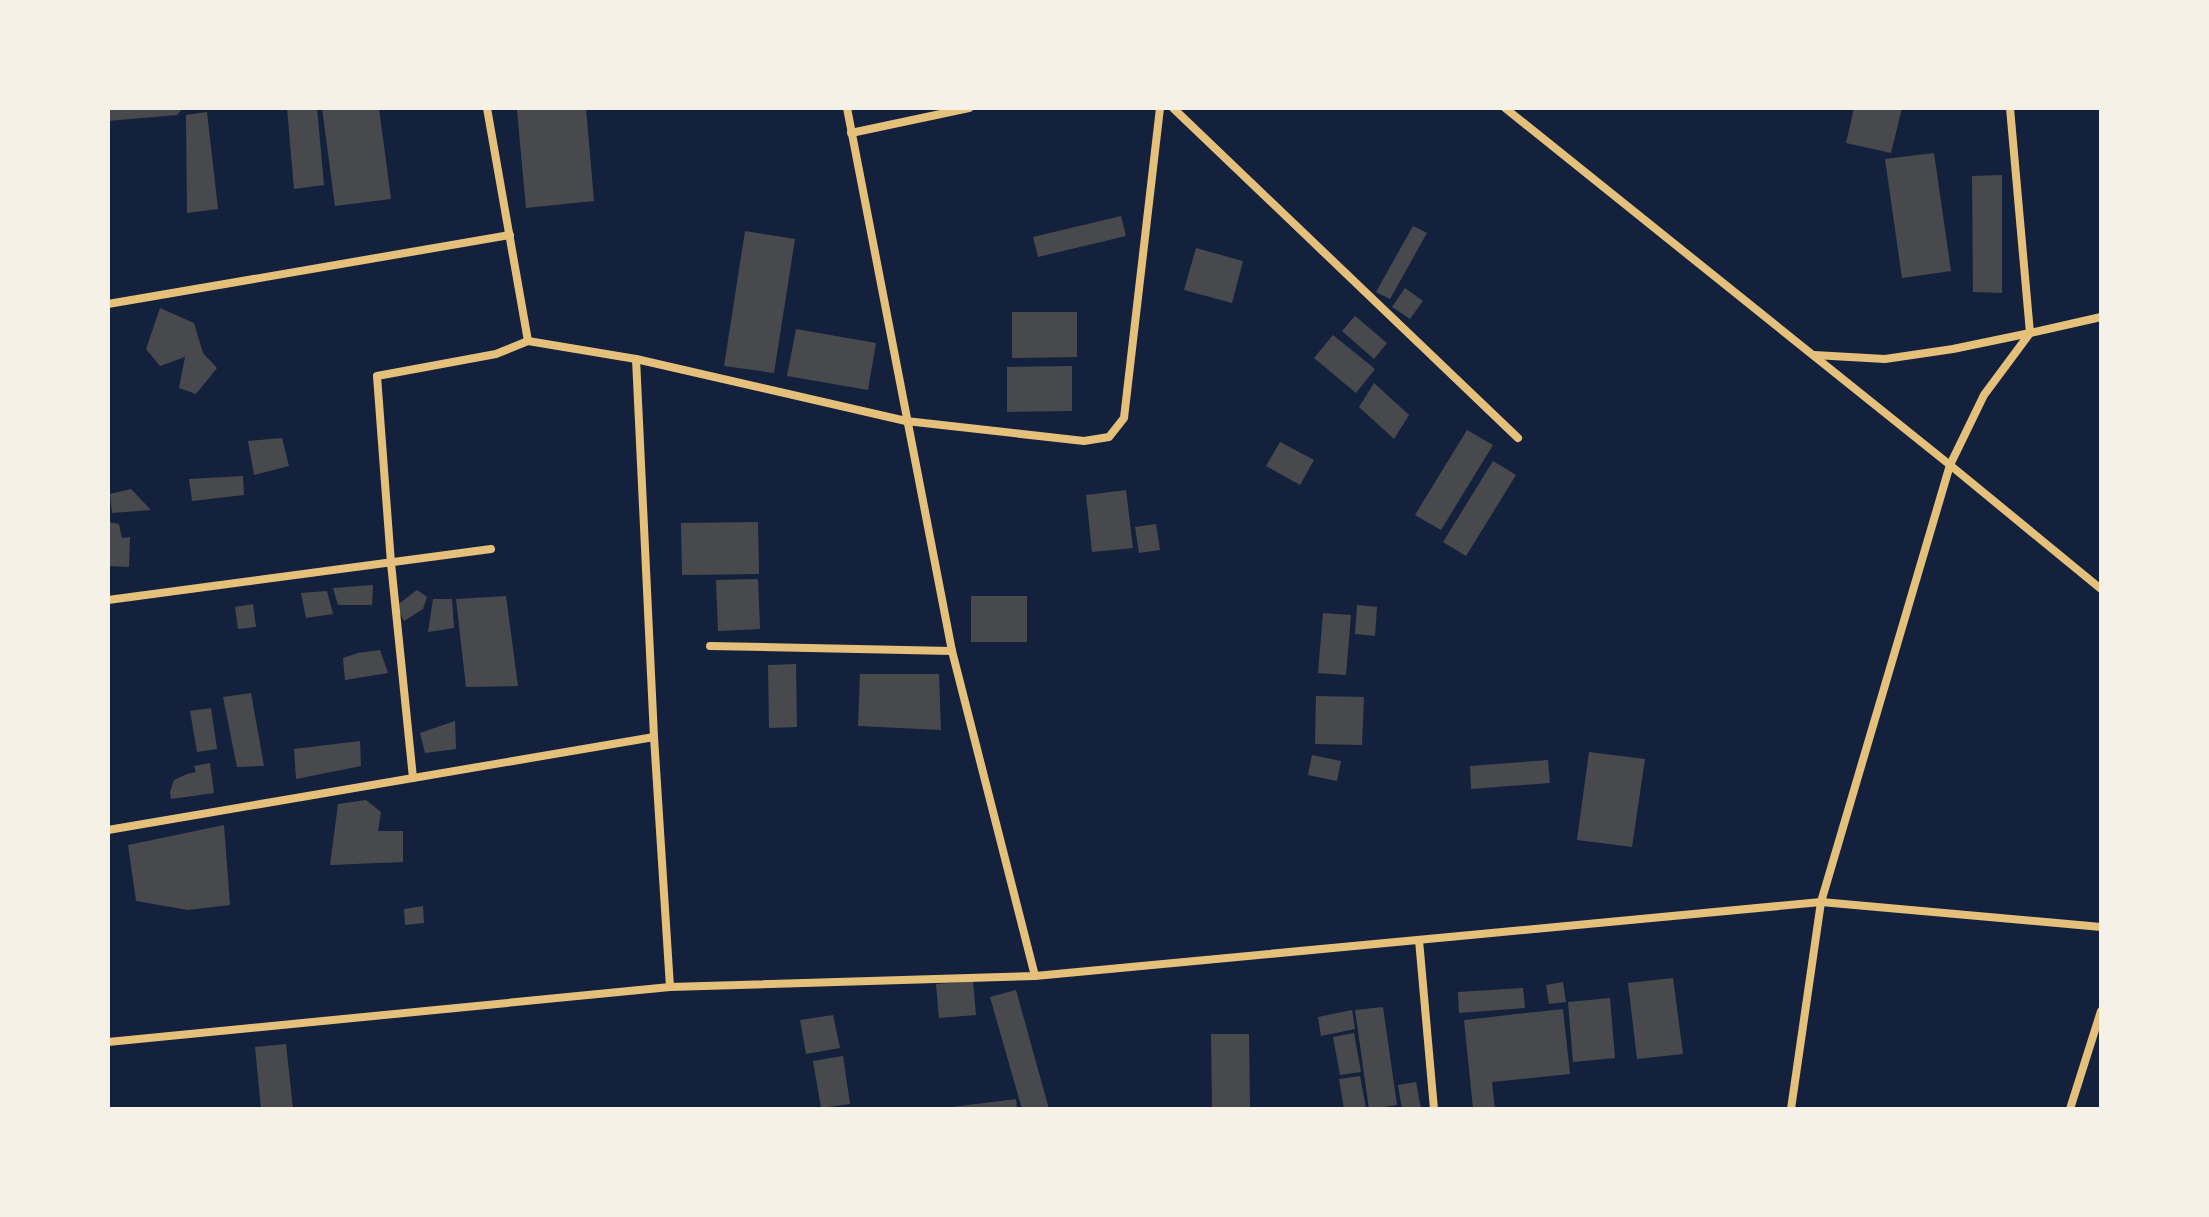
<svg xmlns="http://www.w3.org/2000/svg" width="2209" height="1217" font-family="Poppins,sans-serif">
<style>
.building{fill:#48494c}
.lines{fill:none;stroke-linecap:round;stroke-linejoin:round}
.minor{stroke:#e5c07b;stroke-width:8}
</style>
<rect width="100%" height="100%" fill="#14213d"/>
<!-- building -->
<g class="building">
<polygon points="108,108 183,108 177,115 108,121"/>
<polygon points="287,108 317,108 324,185 294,189"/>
<polygon points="322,108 379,108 391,199 335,206"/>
<polygon points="533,108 586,108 594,201 526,208 517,110"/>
<polygon points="1854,108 1902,108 1891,153 1846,143"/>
<polygon points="207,112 218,209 187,213 186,115"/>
<polygon points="1934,153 1951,271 1902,278 1885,159"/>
<polygon points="2002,175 2002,293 1973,292 1972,176"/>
<polygon points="1121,216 1126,236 1038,257 1033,237"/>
<polygon points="1413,226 1427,233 1390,299 1376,292"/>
<polygon points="745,231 795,239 774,373 724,366"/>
<polygon points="1196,248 1243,261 1232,303 1184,290"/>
<polygon points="1405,288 1423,301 1410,319 1392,307"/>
<polygon points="160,308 194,323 203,353 217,368 196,394 179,388 185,357 160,366 146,349"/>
<polygon points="1012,312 1077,312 1077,357 1012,358"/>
<polygon points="1355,316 1387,343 1374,359 1342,331"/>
<polygon points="796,329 876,343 868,390 787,376"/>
<polygon points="1333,335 1375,369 1356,393 1314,358"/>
<polygon points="1072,366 1072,411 1007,412 1007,367"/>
<polygon points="1374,383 1409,415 1394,439 1359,407"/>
<polygon points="1467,430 1493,445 1441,530 1415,515"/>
<polygon points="282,438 289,466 254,475 248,441"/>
<polygon points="1280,442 1314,460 1300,485 1266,466"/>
<polygon points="1493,461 1516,475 1466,556 1443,542"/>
<polygon points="243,476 244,495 192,501 189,479"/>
<polygon points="131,489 151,510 112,513 110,494"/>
<polygon points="1126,490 1133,548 1092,552 1086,495"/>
<polygon points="109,522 119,524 122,538 130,537 129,567 108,566"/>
<polygon points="758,522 759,574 682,575 681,523"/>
<polygon points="1156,524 1160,550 1139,553 1135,527"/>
<polygon points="758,579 760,629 718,631 716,580"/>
<polygon points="373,585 372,605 338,605 333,588"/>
<polygon points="417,590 427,597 423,609 404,621 396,606"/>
<polygon points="327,591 333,614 306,618 301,593"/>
<polygon points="506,596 518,686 466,687 456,599"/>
<rect x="971" y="596" width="56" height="46"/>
<polygon points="433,599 452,599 454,628 428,632"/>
<polygon points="253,604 256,627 238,629 235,607"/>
<polygon points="1357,605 1377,607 1375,636 1355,634"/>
<polygon points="1323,613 1351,615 1346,675 1318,673"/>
<polygon points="380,650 388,673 345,680 343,658 358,653"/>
<polygon points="796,664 797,727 769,728 768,665"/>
<polygon points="860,674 939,674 941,730 858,726"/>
<polygon points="251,693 264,766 237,767 223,697"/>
<polygon points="1316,696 1364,697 1362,745 1315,744"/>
<polygon points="211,708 217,749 197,752 190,711"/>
<polygon points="455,721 456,749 425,753 420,733"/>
<polygon points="360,741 361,766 296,779 294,749"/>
<polygon points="1589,752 1645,759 1632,847 1577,840"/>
<polygon points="1312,755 1341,761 1337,781 1308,775"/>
<polygon points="1548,760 1550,783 1471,789 1470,766"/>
<polygon points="210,763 214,793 171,799 170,792 174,780 187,774 196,772 194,766"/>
<polygon points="366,800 381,812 378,831 403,831 403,862 330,865 338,804"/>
<polygon points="224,825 230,905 188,910 136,901 128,845"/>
<polygon points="423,906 424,923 405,925 404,909"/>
<polygon points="1673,978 1683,1054 1637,1059 1628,983"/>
<polygon points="973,981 976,1015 939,1018 936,984"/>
<polygon points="1563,982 1566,1002 1549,1004 1546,985"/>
<polygon points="1523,988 1525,1008 1459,1013 1458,992"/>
<polygon points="1016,990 1049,1109 1022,1109 990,997"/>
<polygon points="1610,998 1615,1058 1573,1062 1568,1002"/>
<polygon points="1383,1007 1397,1105 1369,1109 1355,1010"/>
<polygon points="1563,1009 1570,1074 1492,1082 1495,1109 1473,1109 1464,1020"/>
<polygon points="1352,1010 1355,1029 1321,1036 1318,1017"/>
<polygon points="833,1015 840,1048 806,1054 800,1020"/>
<polygon points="1354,1033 1361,1072 1340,1075 1333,1037"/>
<polygon points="1211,1034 1249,1034 1250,1109 1212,1109"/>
<polygon points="286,1044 293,1109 261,1109 255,1047"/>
<polygon points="843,1056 850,1104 821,1108 813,1061"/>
<polygon points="1360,1076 1366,1108 1344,1109 1339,1079"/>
<polygon points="1416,1082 1421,1109 1402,1109 1398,1085"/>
<polygon points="1016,1099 1017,1109 952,1109 952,1107"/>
</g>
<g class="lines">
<!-- minor -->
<g class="minor">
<polyline points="487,108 528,341 636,359 906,421 1084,441 1109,437 1124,418 1160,108"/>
<polyline points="847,108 952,651 1035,976"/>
<polyline points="1173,108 1518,438"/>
<polyline points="1505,108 1950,465 2101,589"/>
<polyline points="851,133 969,108"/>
<polyline points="108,304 510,235"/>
<polyline points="1814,355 1885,359 1953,349 2030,333 2010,108"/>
<polyline points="636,359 654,737 670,987"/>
<polyline points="108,600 491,549"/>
<polyline points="710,646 952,651"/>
<polyline points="413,778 391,563 377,376 496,354 528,341"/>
<polyline points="108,830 654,737"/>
<polyline points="1419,940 1434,1109"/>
<polyline points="108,1042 670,987 1035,976 1821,902 2101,927"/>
<polyline points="1791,1109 1821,902 1950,465 1984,395 2030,333 2101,317"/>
<polyline points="2070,1109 2101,1011"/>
</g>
</g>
<!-- border -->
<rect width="2209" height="1217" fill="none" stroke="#f6f1e7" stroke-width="220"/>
</svg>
